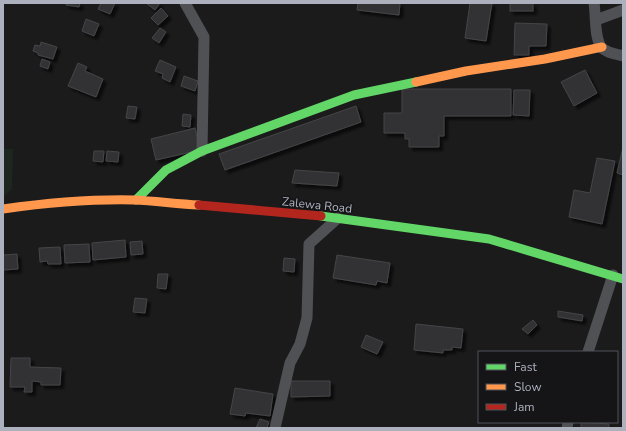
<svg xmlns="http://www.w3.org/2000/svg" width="626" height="431" font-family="'Nunito Sans',sans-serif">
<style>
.green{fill:#1e2620}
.building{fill:#333334;stroke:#444548;filter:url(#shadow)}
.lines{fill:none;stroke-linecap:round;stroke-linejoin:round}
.street{stroke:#4f5155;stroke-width:11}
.fast{stroke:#63d668;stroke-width:9}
.slow{stroke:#ff974d;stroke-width:9}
.jam{stroke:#b3261e;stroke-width:9}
.labels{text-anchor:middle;stroke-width:3.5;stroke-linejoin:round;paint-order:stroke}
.street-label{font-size:12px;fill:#acb1bd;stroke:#151518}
</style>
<defs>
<filter id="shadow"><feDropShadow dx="3.5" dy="3.5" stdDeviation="1" flood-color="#0009"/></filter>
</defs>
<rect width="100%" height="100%" fill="#1b1b1c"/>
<!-- green -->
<polygon class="green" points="3,149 13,149 12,189 3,197"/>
<!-- building -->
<g class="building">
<polygon points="66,3 80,3 79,7 66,5"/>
<polygon points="101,3 115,3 110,14 98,9"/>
<polygon points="146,3 160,3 155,10"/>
<polygon points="358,3 400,3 399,15 357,10"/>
<polygon points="470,3 492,3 486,41 465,38"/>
<rect x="510" y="3" width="23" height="8"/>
<polygon points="161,8 168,16 158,25 151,18"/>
<polygon points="86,19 99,24 94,36 82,31"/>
<polygon points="515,23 547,24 546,46 529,46 529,55 514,55"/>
<polygon points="160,28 166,32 159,43 152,38"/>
<polygon points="41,42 57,47 53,59 38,55 38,53 33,51 35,45 40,46"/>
<polygon points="42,59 50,62 48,69 40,66"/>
<polygon points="160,60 176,67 170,82 162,78 163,74 155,71"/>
<polygon points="78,63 87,67 85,71 103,79 96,97 68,86"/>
<polygon points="585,70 597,93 574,106 561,82"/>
<polygon points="184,76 198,81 195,91 181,86"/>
<polygon points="402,89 511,89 511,116 444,116 444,136 439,136 439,147 409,147 409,139 405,139 405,133 384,133 384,113 402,113"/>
<polygon points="514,90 530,90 529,116 513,115"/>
<polygon points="128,106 137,107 135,119 126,118"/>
<polygon points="356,106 361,122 225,170 219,154"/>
<polygon points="183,114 191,115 190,127 182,126"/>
<polygon points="195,128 200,150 156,160 151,139"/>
<polygon points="623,147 623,175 617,173"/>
<polygon points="94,151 104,151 103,162 93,161"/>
<polygon points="107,151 119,152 118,162 106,161"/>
<polygon points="597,158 615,161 602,224 569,217 574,190 590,193"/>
<polygon points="295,170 339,173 337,186 292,183"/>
<polygon points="125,240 126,257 93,260 92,243"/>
<polygon points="142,241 143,254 131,255 130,242"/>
<polygon points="89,244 90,262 65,263 64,245"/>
<polygon points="60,247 61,264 48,264 47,261 40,262 39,248"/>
<polygon points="17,254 18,269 3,270 3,255"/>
<polygon points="337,255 390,263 387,283 377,281 376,285 333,278"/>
<polygon points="284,258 295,259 294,272 283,271"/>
<polygon points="158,274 168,274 166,289 157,288"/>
<polygon points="135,298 147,299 145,313 133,312"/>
<polygon points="558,311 583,315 582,321 558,317"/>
<polygon points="533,320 537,325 528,334 522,329"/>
<polygon points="416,324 463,329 461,348 452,347 452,350 443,350 443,353 414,350"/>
<polygon points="366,335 383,342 377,354 361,347"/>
<polygon points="11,358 30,358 30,367 61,368 60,385 41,385 41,382 32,381 32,392 24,392 25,387 10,387"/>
<polygon points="291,381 330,381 330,396 291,397"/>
<polygon points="235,388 273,394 270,416 246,413 245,416 230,414"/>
<polygon points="260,419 269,422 267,428 256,428"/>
<polygon points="581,422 609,424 609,428 581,428"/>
</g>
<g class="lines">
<!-- street -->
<g class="street">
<polyline points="185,3 204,37 202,151"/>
<path d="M 594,3 C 596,14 594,39 602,48 C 607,53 616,54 623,56"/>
<polyline points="596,20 623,10"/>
<polyline points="588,352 613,275"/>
<polyline points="275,428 290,363 300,344 307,318 309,244 338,218"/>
<polyline points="567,428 568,422"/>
</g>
<!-- fast -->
<g class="fast">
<polyline points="136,200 166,170 202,151 354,95 416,82"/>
<polyline points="321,216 489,239 623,279"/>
</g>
<!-- slow -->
<g class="slow">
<polyline points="416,82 466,71 545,59 602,47"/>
<path d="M 3,209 C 46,203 90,199 134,200 C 156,201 177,204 199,205"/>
</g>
<!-- jam -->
<polyline class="jam" points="199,205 321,216"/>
</g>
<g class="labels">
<!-- street labels -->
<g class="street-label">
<text transform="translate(317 205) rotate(6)" y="4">Zalewa Road</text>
</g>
</g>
<!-- border -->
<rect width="626" height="431" fill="none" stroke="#acb1bd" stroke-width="8"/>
<!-- legend -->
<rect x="478" y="351" width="140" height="72" fill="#151518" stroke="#51535a"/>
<rect x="486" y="364" width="20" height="6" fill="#63d668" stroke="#51535a"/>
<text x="514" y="371" font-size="12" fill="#acb1bd">Fast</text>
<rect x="486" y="384" width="20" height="6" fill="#ff974d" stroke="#51535a"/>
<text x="514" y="391" font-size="12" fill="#acb1bd">Slow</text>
<rect x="486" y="404" width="20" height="6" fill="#b3261e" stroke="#51535a"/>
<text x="514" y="411" font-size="12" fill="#acb1bd">Jam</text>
</svg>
